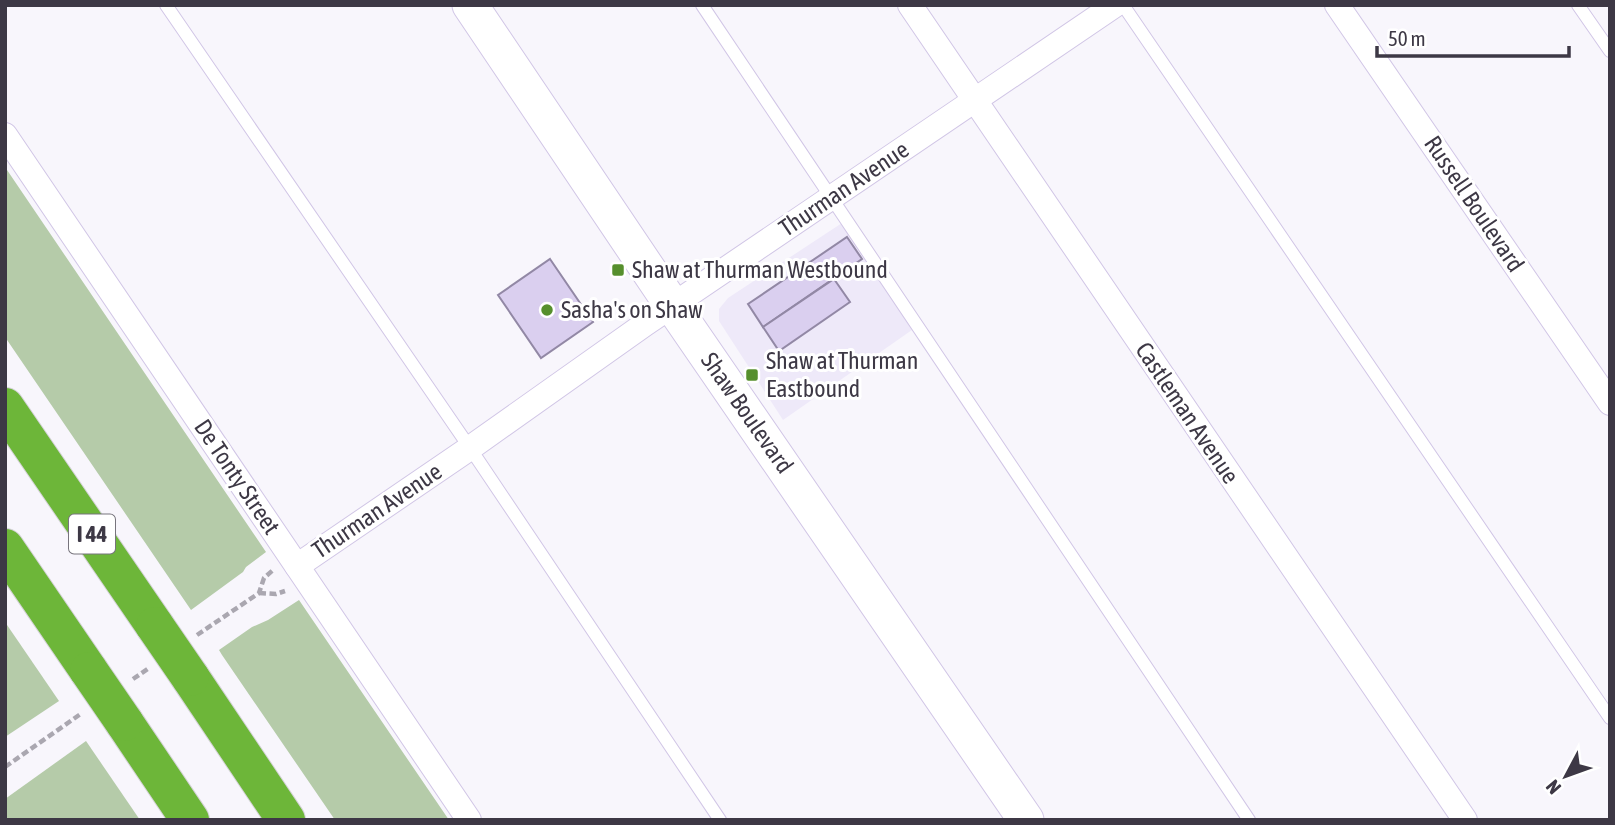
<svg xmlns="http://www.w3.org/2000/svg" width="1615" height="825" font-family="'Asap Condensed',sans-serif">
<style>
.built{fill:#eee9f9}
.green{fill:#b5cba9}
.building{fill:#dacfef;stroke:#9288a5;stroke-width:2}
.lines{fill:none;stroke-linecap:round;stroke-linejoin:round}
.lane-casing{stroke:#d1c6e6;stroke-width:14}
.street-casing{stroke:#d1c6e6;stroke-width:26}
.secondary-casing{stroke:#d1c6e6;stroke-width:37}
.highway-casing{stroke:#d4d3d6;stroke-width:40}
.path{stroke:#aaa7b0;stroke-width:4.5;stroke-dasharray:7 3.5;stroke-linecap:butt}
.lane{stroke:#fff;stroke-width:12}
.street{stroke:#fff;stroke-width:24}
.secondary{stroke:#fff;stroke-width:35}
.highway{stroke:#6db639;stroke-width:38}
.highway-bridge-casing{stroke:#d4d3d6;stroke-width:40;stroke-linecap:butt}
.highway-bridge{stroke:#6db639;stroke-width:38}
.poi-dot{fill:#568f2d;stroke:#fff;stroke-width:2.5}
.labels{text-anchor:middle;stroke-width:6;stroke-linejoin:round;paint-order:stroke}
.shield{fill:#fff;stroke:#77747d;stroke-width:2}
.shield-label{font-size:23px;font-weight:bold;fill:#3d3845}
.street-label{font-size:24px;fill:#3d3845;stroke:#fff}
.poi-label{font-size:24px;fill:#3d3845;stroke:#fff;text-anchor:start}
</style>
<rect width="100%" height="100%" fill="#f8f6fc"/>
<!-- built -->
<polygon class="built" points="842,223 912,330 783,420 719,321 719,309 728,298"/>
<!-- green -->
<g class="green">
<polygon points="5,167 266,552 246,567 243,572 191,610 5,337"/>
<polygon points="299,600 449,820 335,820 222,655 219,650 252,627 268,620"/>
<polygon points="5,622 59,701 5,737"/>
<polygon points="86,741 140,820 5,820 5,799"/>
</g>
<!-- building -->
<g class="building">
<polygon points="847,237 862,259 763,327 748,304"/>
<polygon points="550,259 593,322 541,358 498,295"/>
<polygon points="834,279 850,302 779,351 763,327"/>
</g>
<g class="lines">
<!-- lane casing -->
<g class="lane-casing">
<g id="lane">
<polyline points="166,5 470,448 720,820"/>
<polyline points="702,5 1249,820"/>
<polyline points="1123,5 1610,718"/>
<polyline points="1578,5 1610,51"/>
</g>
</g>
<!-- street casing -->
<g class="street-casing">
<g id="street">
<polyline points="910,5 1465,820"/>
<polyline points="1337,5 1610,403"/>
<polyline points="5,135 469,820"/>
<polyline points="297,566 470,448 645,324 1115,5"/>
</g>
</g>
<!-- secondary casing -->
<g class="secondary-casing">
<polyline id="secondary" points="470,5 672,305 1026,820"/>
</g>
<!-- highway casing -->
<g class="highway-casing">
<g id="highway">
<polyline points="5,407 155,626"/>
<polyline points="5,548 89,671"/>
<polyline points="190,677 286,820"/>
<polyline points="124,722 190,820"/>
</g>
</g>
<!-- path -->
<g class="path">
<polyline points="259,593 276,594 285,591"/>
<polyline points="197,635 259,593 264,578 273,570"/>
<polyline points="133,679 149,668"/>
<polyline points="5,767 82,713"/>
</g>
<!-- lane -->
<use href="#lane" class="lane"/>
<!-- street -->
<use href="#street" class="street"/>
<!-- secondary -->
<use href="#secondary" class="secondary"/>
<!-- highway -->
<use href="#highway" class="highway"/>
<!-- highway-bridge casing -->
<g class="highway-bridge-casing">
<g id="highway-bridge">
<polyline points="155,626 190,677"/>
<polyline points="89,671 124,722"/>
</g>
</g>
<!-- highway-bridge -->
<use href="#highway-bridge" class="highway-bridge"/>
</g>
<!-- markers -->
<g class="poi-dot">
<rect x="611" y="263" width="14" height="14" rx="3.5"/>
<circle cx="547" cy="310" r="7"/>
<rect x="745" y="368" width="14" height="14" rx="3.5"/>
</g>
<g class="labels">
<!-- shield labels -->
<rect class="shield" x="69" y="514.5" width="46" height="39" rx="5"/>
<g class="shield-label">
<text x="92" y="542">I 44</text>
</g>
<!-- street labels -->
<g class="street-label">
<text transform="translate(844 189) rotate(-34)" y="8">Thurman Avenue</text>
<text transform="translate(1474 204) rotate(56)" y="8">Russell Boulevard</text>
<text transform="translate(747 413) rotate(55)" y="8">Shaw Boulevard</text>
<text transform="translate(1187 413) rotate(56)" y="8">Castleman Avenue</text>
<text transform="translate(237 477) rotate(56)" y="8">De Tonty Street</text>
<text transform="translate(377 511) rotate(-34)" y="8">Thurman Avenue</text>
</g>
<!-- poi labels -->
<g class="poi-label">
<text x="632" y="278">Shaw at Thurman Westbound</text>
<text x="561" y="318">Sasha's on Shaw</text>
<text x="766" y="369">Shaw at Thurman<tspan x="766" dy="28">Eastbound</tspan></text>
</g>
</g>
<!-- border -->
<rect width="1615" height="825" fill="none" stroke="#3d3845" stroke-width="14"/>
<!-- north arrow -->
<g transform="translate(1566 776) rotate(229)" stroke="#ffffff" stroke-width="5" paint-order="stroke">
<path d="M0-5L12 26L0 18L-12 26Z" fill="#3d3845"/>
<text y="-10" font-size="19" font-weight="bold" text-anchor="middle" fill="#3d3845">N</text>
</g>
<!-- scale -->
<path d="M1377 46v10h192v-10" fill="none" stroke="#3d3845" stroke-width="3.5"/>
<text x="1388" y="46" font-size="21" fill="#3d3845" stroke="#ffffff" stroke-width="5" paint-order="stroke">50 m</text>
</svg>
